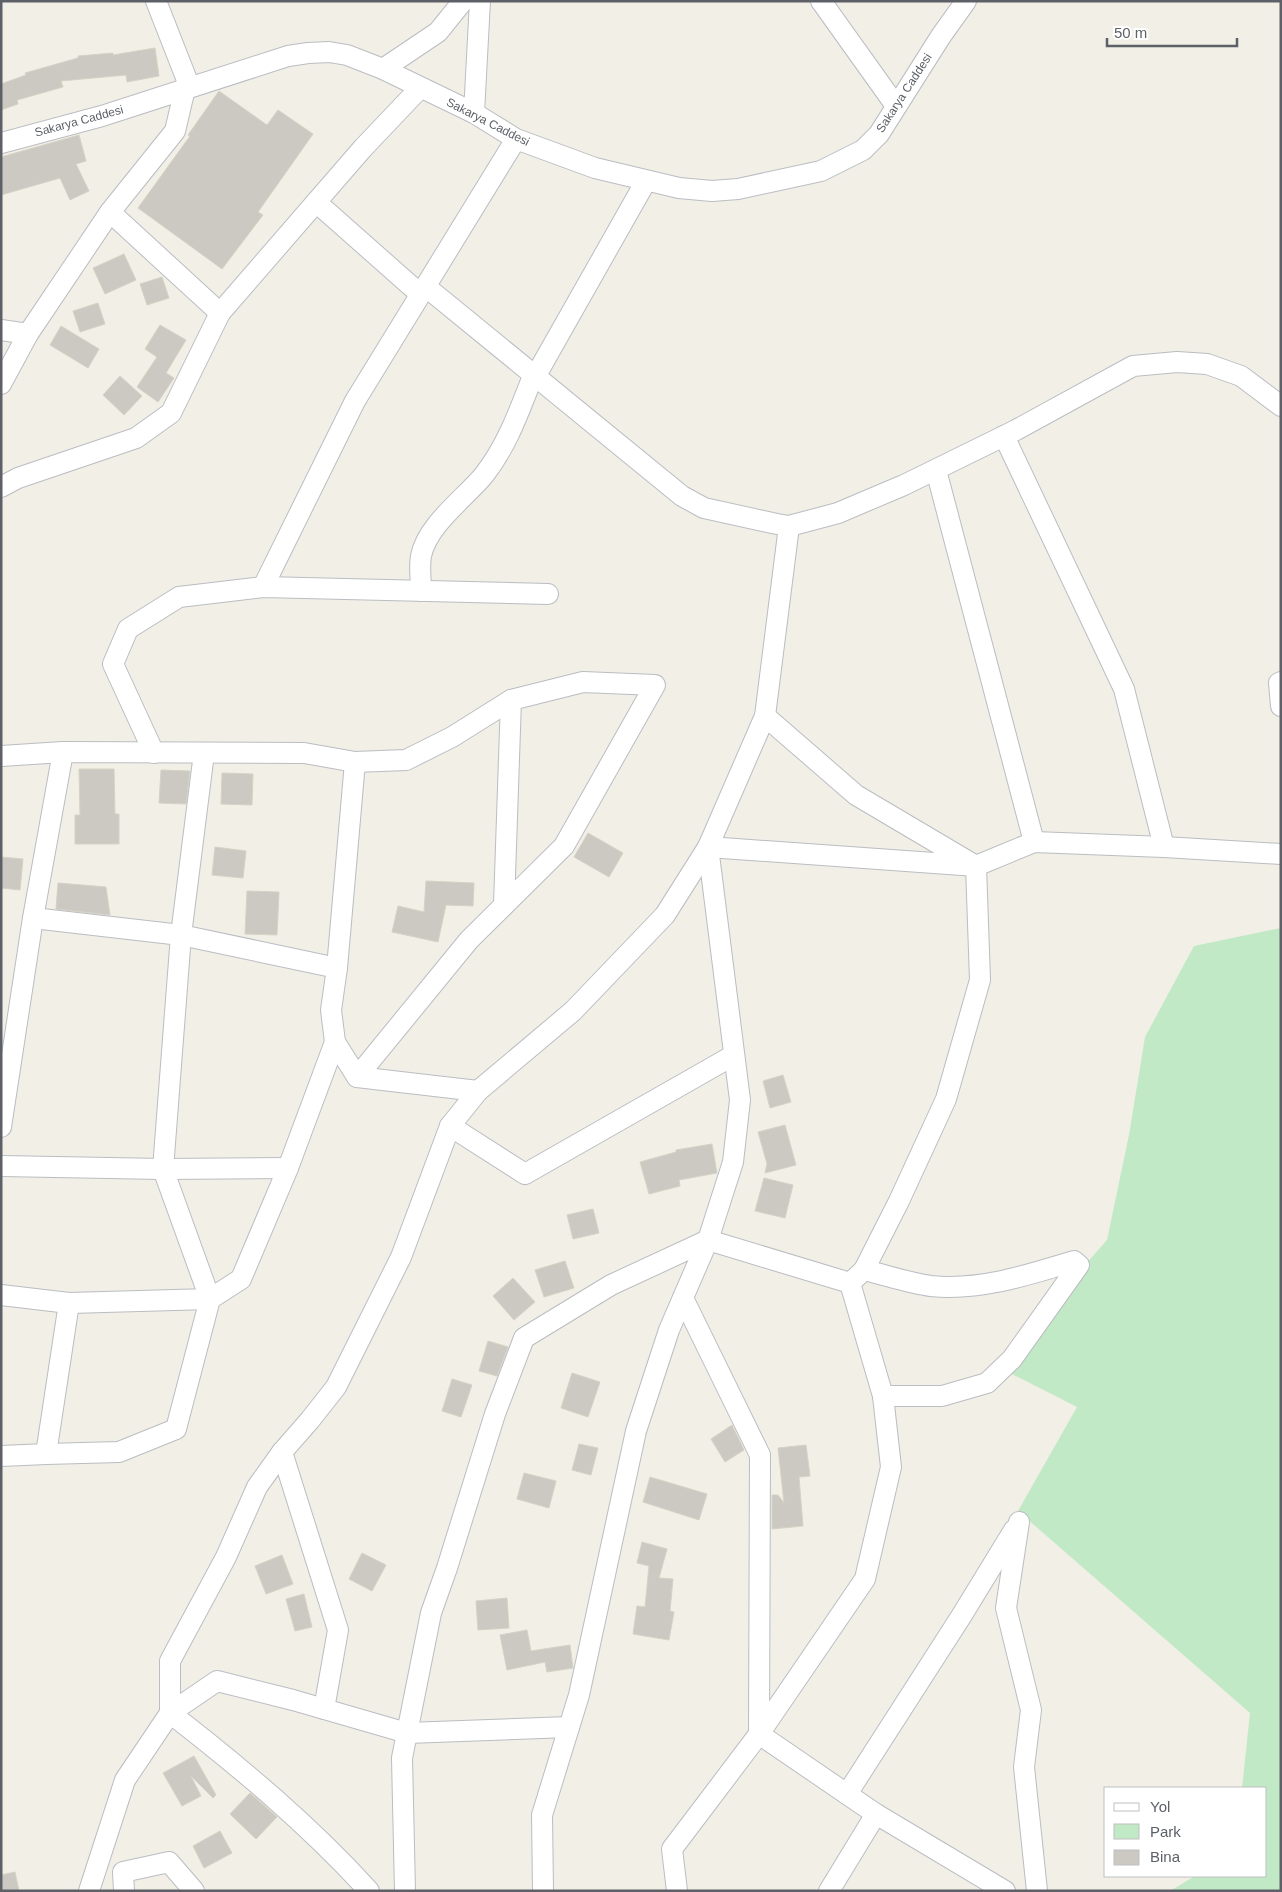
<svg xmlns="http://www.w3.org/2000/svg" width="1282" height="1892" font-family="Arial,sans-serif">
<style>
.green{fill:#c2e9c5}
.building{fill:#ccc9c3;stroke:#d6d2c4}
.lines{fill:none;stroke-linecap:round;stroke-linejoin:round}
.minor-casing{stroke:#babdc2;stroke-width:22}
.minor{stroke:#fff;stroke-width:20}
.labels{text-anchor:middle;stroke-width:4.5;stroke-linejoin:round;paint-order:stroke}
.street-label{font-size:12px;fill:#5d6167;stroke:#fff}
</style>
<rect width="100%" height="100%" fill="#f1efe6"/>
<!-- green -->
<polygon class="green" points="1281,928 1281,1891 1170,1891 1195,1876 1266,1876 1266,1788 1242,1788 1250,1713 1018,1511 1077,1407 996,1366 1107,1240 1129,1135 1145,1037 1194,946"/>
<!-- building -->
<g class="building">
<polygon points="155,48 159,76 127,82 126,75 61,81 63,87 17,100 18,104 1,110 1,84 26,75 25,73 78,58 78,56 113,53 113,55"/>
<polygon points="219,91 267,125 278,110 313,134 258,212 263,215 222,269 138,208 190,136 188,135"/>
<polygon points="79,135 86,161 76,164 89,191 70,200 60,178 1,195 1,157"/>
<polygon points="124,254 136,280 105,294 93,268"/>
<polygon points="162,277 169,298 147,305 140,284"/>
<polygon points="98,303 105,324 80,332 73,311"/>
<polygon points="160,325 186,340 166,373 174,378 158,402 137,387 157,357 145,349"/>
<polygon points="61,326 99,349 88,368 50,345"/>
<polygon points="120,376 142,396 124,415 103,395"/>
<polygon points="79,769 114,769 115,814 119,814 119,844 75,844 75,815 80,815"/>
<polygon points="161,770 190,771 186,804 159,803"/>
<polygon points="222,773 253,774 252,805 221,804"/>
<polygon points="588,833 623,853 609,877 574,857"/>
<polygon points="215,847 246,851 243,878 212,875"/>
<polygon points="1,857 23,859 20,890 1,888"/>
<polygon points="426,881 474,883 473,906 446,905 438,942 392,932 398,906 424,912"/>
<polygon points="58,883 106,887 110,915 56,909"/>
<polygon points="247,891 279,892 277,935 245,934"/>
<polygon points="783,1075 791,1102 770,1108 763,1081"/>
<polygon points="785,1125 796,1165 765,1173 767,1164 758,1132"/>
<polygon points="712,1144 717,1173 679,1180 680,1186 649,1194 640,1162 676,1152 676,1150"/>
<polygon points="764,1178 793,1185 785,1218 755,1211"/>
<polygon points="593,1209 599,1233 573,1239 567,1215"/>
<polygon points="565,1261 574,1288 544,1297 535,1270"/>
<polygon points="513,1278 535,1302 514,1320 493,1296"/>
<polygon points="488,1341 508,1347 497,1376 479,1371"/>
<polygon points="572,1373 600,1382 588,1417 561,1408"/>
<polygon points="452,1379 472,1385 461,1417 442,1411"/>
<polygon points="732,1425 744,1450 725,1462 711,1439"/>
<polygon points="579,1444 598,1448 591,1475 572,1470"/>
<polygon points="806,1445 810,1476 799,1477 803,1526 772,1529 772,1495 778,1495 784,1503 778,1448"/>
<polygon points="524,1473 556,1481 549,1508 517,1499"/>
<polygon points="650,1477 707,1494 699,1520 643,1502"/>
<polygon points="642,1542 667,1549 659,1578 673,1579 670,1611 674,1612 669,1640 633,1634 637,1606 645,1607 649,1566 637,1563"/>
<polygon points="362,1553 386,1565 372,1591 349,1579"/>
<polygon points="282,1555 293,1584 266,1594 255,1566"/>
<polygon points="304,1594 312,1627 295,1631 286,1599"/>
<polygon points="507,1598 509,1628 478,1630 476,1601"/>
<polygon points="527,1630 531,1651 570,1645 573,1668 547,1672 545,1662 507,1670 500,1635"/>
<polygon points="194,1756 216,1795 213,1798 191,1776 201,1796 182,1806 163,1773"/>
<polygon points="250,1793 277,1817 256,1839 230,1814"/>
<polygon points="220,1831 232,1853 204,1868 193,1846"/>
<polygon points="15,1872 19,1891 1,1891 1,1875"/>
</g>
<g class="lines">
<!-- minor casing -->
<g class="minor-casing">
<g id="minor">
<polyline points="821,1 896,106"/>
<polyline points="383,69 438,32 463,1"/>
<polyline points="474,113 480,1"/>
<polyline points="1,143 102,116 288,56 308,53 329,52 347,55 383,69 474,113 516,139 595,168 679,188 712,191 738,189 821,171 863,150 879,134 941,36 966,1"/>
<polyline points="316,202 420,294"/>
<polyline points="425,286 682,496 704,508 777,524 789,526 838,513 904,485 1016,430 1133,366 1177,362 1207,364 1241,376 1281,406"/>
<polyline points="220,313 363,148 420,88"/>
<polyline points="1,330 28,334"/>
<polyline points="535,377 646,181"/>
<polyline points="1,384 28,334 110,212 175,131 187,80 156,1"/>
<polyline points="1004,436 1124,689 1164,847"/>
<polyline points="936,470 1034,842"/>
<polyline points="1,487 18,478 136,438 171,413 220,313 110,212"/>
<polyline points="263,587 355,401 516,139"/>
<path d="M 421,591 C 421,580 419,567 421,556 C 427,525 465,498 484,475 C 508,444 519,411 533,376"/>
<polyline points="1281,682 1279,683 1281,706"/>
<polyline points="765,716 856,795 976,866 1034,842 1164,847 1281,854"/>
<polyline points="154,753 113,664 128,629 179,597 263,587 548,594"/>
<polyline points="204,753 181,935 337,968"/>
<polyline points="1,756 63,752 304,753 355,762 406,760 452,737 511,700 583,682 655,685 564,846 469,940 357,1077"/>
<polyline points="355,762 337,968 331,1010 335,1042 357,1077 478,1091"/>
<polyline points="708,847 976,866 980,980 946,1099 899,1201 864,1270 850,1283"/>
<polyline points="504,905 511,700"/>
<polyline points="450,1126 525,1174 734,1055"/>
<polyline points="1,1127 33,918 63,752"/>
<polyline points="1,1166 163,1169 288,1168"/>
<path d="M 864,1270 C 886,1275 909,1283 931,1286 C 980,1291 1028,1275 1074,1261 L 1079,1265 L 1012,1359 L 987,1383 L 942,1396 L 883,1396"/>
<polyline points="1,1295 69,1303 210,1299 163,1169 181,935 33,918"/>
<polyline points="683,1298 760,1455 759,1734"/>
<polyline points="282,1452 338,1630 324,1709"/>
<polyline points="46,1454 119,1452 176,1429 210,1299 241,1279 288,1168 335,1042"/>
<polyline points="1,1456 46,1454 69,1303"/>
<polyline points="1019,1522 1006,1608 1031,1710 1024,1767 1037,1891"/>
<polyline points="759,1734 876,1814 1005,1891"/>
<polyline points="847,1794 962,1615 1014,1530"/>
<polyline points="89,1891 125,1780 170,1713 170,1661 226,1557 257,1487 282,1452 310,1420 336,1387 401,1257 450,1126 478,1091 573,1011 665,915 708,847 765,716 789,526"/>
<polyline points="124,1891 123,1872 169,1862 194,1891"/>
<path d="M 369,1891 C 309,1825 241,1768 170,1713 L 217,1681 L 293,1700 L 407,1733 L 569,1727"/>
<polyline points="405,1891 402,1758 431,1613 447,1568 495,1414 524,1338 611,1285 708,1240 850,1283"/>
<polyline points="543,1891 542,1815 579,1695 636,1431 669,1330 708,1240 733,1162 740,1100 708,847"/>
<polyline points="677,1891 672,1849 759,1734 865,1579 891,1467 883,1396 850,1283"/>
<polyline points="829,1891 876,1814"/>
</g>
</g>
<!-- minor -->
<use href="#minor" class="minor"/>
</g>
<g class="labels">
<!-- street labels -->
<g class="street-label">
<text transform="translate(904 93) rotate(-57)" y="4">Sakarya Caddesi</text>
<text transform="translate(79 121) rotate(-15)" y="4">Sakarya Caddesi</text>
<text transform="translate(488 122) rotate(27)" y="4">Sakarya Caddesi</text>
</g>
</g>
<!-- border -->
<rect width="1282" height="1892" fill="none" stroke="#5d6167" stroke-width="5"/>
<!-- legend -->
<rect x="1104" y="1787" width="162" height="90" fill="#ffffff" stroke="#bec0c2"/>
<rect x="1114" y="1803" width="25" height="8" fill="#ffffff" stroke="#bec0c2"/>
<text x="1150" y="1812" font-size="15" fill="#5d6167">Yol</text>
<rect x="1114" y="1824" width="25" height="15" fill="#c2e9c5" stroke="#bec0c2"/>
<text x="1150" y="1837" font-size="15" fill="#5d6167">Park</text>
<rect x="1114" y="1850" width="25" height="15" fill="#ccc9c3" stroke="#bec0c2"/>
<text x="1150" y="1862" font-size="15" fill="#5d6167">Bina</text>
<!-- scale -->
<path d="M1107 38v8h130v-8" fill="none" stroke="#5d6167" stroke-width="2.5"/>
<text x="1114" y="38" font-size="15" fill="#5d6167" stroke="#ffffff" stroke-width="4" paint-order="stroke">50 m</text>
</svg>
